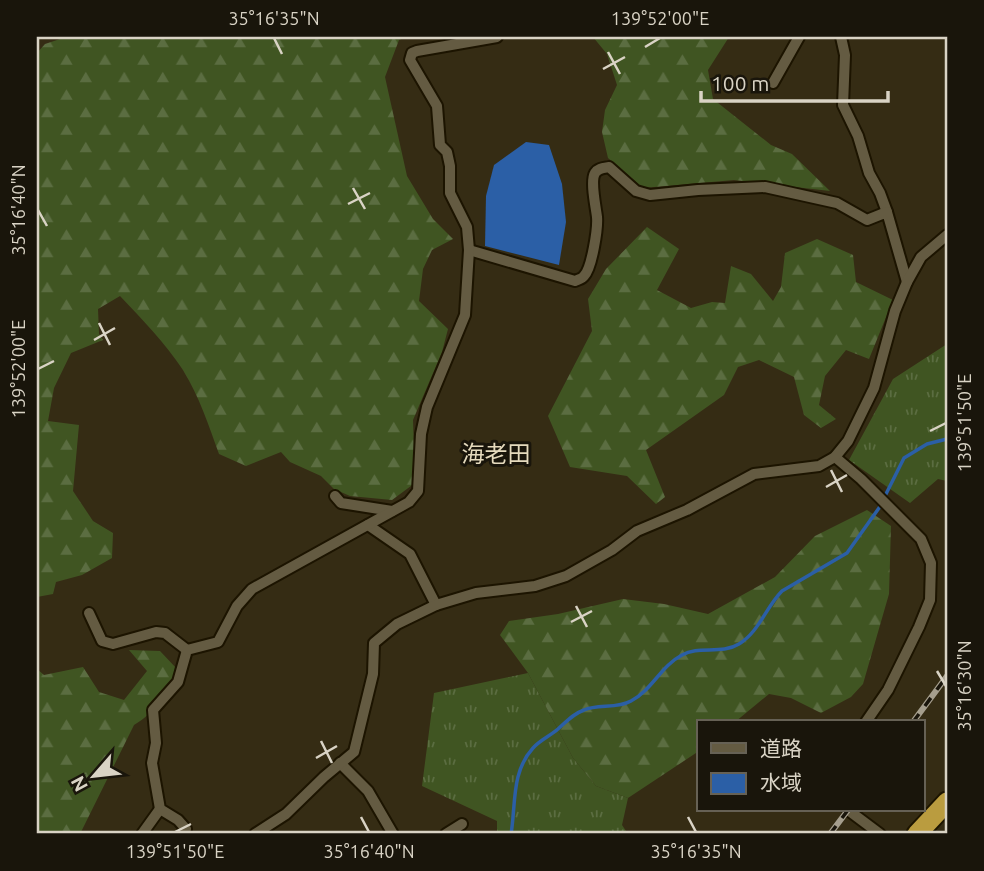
<svg xmlns="http://www.w3.org/2000/svg" width="984" height="871" font-family="Ubuntu,'Noto Sans JP',sans-serif">
<style>
.grass{fill:url(#grass-tufts)}
.forest{fill:url(#forest-firs)}
.water{fill:#2b5fa6}
.lines{fill:none;stroke-linecap:round;stroke-linejoin:round}
.stream{stroke:#2b5fa6;stroke-width:3.5}
.minor-casing{stroke:#1c1400;stroke-width:14}
.trunk-casing{stroke:#1c1400;stroke-width:23}
.minor{stroke:#645b42;stroke-width:10}
.trunk{stroke:#ba9c3f;stroke-width:19}
.rail-casing{stroke:#a59e8d;stroke-width:6}
.rail{stroke:#19150b;stroke-width:3.5;stroke-dasharray:10;stroke-linecap:butt}
.ticks{fill:none;stroke:#d9d3c5;stroke-width:2.5}
.labels{text-anchor:middle;stroke-width:6;stroke-linejoin:round;paint-order:stroke}
.neighbourhood-label{font-size:23px;fill:#e5dabd;stroke:#19150b}
.neatline{fill:none;stroke:#d9d3c5;stroke-width:2.5}
.ticks-label{font-size:18px;text-anchor:middle;fill:#d9d3c5}
</style>
<defs>
<pattern id="grass-tufts" width="24" height="20" patternUnits="userSpaceOnUse" patternTransform="scale(1.75)"><rect width="24" height="20" fill="#405522"/><path d="M3 7l-1-3M5 7V3M7 7l1-3M15 17l-1-3M17 17v-4M19 17l1-3" fill="none" stroke="#5b6d41"/></pattern>
<pattern id="forest-firs" width="22" height="20" patternUnits="userSpaceOnUse" patternTransform="scale(1.75)"><rect width="22" height="20" fill="#405522"/><path d="M5 1l3.5 6h-7zM16 11l3.5 6h-7z" fill="#5b6d41"/></pattern>
</defs>
<rect width="100%" height="100%" fill="#352c14"/>
<!-- grass -->
<g class="grass">
<polygon points="947,344 947,481 938,479 910,503 849,460 893,379"/>
<polygon points="528,673 573,758 596,786 628,798 622,825 628,834 497,834 497,821 422,786 434,693"/>
</g>
<!-- forest -->
<g class="forest">
<path d="M 66,37 L 406,37 L 399,40 L 385,77 L 407,176 L 433,219 L 453,239 L 432,250 L 423,269 L 419,301 L 448,329 L 442,352 L 413,420 L 415,483 L 392,500 L 350,496 L 334,489 L 321,476 L 290,462 L 281,452 L 246,466 L 219,454 C 209,426 199,396 183,370 C 165,343 142,319 120,296 L 98,309 L 99,334 L 103,340 L 71,353 L 54,388 L 48,421 L 79,425 L 73,491 L 93,521 L 113,533 L 112,558 L 82,575 L 56,582 L 53,594 L 37,597 L 37,53 L 45,44 Z"/>
<polygon points="593,37 729,37 708,70 713,99 771,145 792,154 830,191 734,180 643,188 608,158 602,132 605,110 617,85 607,54"/>
<polygon points="647,227 679,249 657,290 691,308 712,302 725,303 731,266 751,274 773,301 781,287 785,253 817,239 853,255 856,282 893,300 869,359 846,350 825,376 819,405 836,419 821,428 804,415 794,377 759,360 738,367 724,395 646,450 665,497 656,504 627,476 570,467 548,416 592,331 588,299 606,269"/>
<polygon points="867,510 891,526 889,594 863,684 851,697 821,713 791,698 769,694 735,722 699,722 699,751 628,798 596,786 573,758 528,673 500,635 509,621 558,614 623,599 664,604 708,614 775,577 815,536"/>
<path d="M 129,650 L 160,651 L 177,669 C 166,690 156,713 134,725 L 80,834 L 37,834 L 37,669 L 44,675 L 83,667 L 99,692 L 124,700 L 147,671 Z"/>
</g>
<!-- water -->
<polygon class="water" points="526,142 549,145 562,184 566,222 559,265 485,246 486,196 494,165"/>
<g class="lines">
<!-- stream -->
<path class="stream" d="M 511,834 C 516,805 511,772 533,748 C 540,740 550,736 558,729 C 567,721 573,714 584,710 C 598,704 617,709 631,701 C 652,690 661,666 682,655 C 699,645 721,655 739,644 C 759,632 766,607 782,591 L 847,553 L 879,508 L 904,458 L 927,444 L 947,439"/>
<!-- minor casing -->
<g class="minor-casing">
<g id="minor">
<polyline points="841,37 845,55 843,105 858,136 869,173 880,193 887,212"/>
<polyline points="773,83 799,37"/>
<path d="M 469,250 L 575,281 C 579,279 582,279 584,276 C 592,268 598,228 597,217 C 596,208 590,181 595,173 C 598,168 604,168 609,167 L 636,191 L 650,195 L 698,190 L 765,187 L 837,203 L 867,220 L 887,212 L 907,282"/>
<polyline points="835,457 861,479 921,539 931,563 930,600 919,627 888,690 866,722"/>
<polyline points="335,496 341,503 392,511"/>
<polyline points="368,525 410,554 436,605"/>
<polyline points="89,613 102,641 113,644 156,632 165,633 187,650"/>
<polyline points="340,763 368,791 393,834"/>
<polyline points="848,810 880,834"/>
<polyline points="142,834 160,809"/>
<polyline points="184,834 186,829 178,820 160,809 152,763 156,743 153,710 178,682 187,650 218,642 237,606 252,589 409,502 418,491 421,434 427,407 465,315 469,250 467,227 450,193 450,166 447,152 440,145 437,106 410,60 412,53 417,51 497,37"/>
<polyline points="255,834 286,814 324,777 354,752 373,674 374,643 397,624 436,605 476,593 535,586 566,576 612,550 637,531 687,510 754,474 819,466 835,457 848,441 874,388 895,311 907,282 921,257 947,235"/>
<polyline points="446,834 462,824"/>
</g>
</g>
<!-- trunk casing -->
<g class="trunk-casing">
<polyline id="trunk" points="917,834 947,802"/>
</g>
<!-- minor -->
<use href="#minor" class="minor"/>
<!-- trunk -->
<use href="#trunk" class="trunk"/>
<!-- rail casing -->
<g class="rail-casing">
<g id="rail">
<polyline points="913,722 947,676"/>
<polyline points="830,834 848,810"/>
</g>
</g>
<!-- rail -->
<use href="#rail" class="rail"/>
</g>
<!-- ticks -->
<path class="ticks" d="M 274,38 L 282,54M 645,47 L 660,38M 608,52 L 620,74M 603,69 L 625,57M 353,188 L 365,209M 348,204 L 370,193M 38,210 L 47,226M 99,323 L 110,345M 94,340 L 115,328M 38,369 L 54,361M 930,431 L 946,423M 831,470 L 842,492M 826,487 L 847,475M 576,606 L 587,627M 571,622 L 592,611M 937,671 L 946,686M 321,741 L 332,763M 316,758 L 337,746M 361,817 L 369,832M 688,817 L 696,832M 175,832 L 191,824"/>
<g class="labels">
<!-- neighbourhood labels -->
<g class="neighbourhood-label">
<text x="496" y="462">海老田</text>
</g>
</g>
<!-- border -->
<rect width="984" height="871" fill="none" stroke="#19150b" stroke-width="77"/>
<!-- legend -->
<rect x="697" y="720" width="228" height="91" fill="#19150b" stroke="#666155" stroke-width="2"/>
<rect x="711" y="743" width="35" height="10" fill="#645b42" stroke="#666155" stroke-width="2"/>
<text x="760" y="756" font-size="21" fill="#d9d3c5">道路</text>
<rect x="711" y="773" width="35" height="21" fill="#2b5fa6" stroke="#666155" stroke-width="2"/>
<text x="760" y="790" font-size="21" fill="#d9d3c5">水域</text>
<!-- north arrow -->
<g transform="translate(94 776) rotate(242)" stroke="#19150b" stroke-width="5" paint-order="stroke">
<path d="M0-5L12 26L0 18L-12 26Z" fill="#d9d3c5"/>
<text y="-10" font-size="19" font-weight="bold" text-anchor="middle" fill="#d9d3c5">N</text>
</g>
<!-- scale -->
<path d="M701 91v10h187v-10" fill="none" stroke="#d9d3c5" stroke-width="3.5"/>
<text x="711" y="91" font-size="21" fill="#d9d3c5" stroke="#19150b" stroke-width="5" paint-order="stroke">100 m</text>
<rect x="38" y="38" width="908" height="794" class="neatline"/>
<g class="ticks-label">
<text x="274" y="25">35°16'35"N</text>
<text x="660" y="25">139°52'00"E</text>
<text transform="translate(19 210) rotate(-90)" y="6">35°16'40"N</text>
<text transform="translate(19 369) rotate(-90)" y="6">139°52'00"E</text>
<text transform="translate(965 423) rotate(-90)" y="6">139°51'50"E</text>
<text transform="translate(965 686) rotate(-90)" y="6">35°16'30"N</text>
<text x="175" y="858">139°51'50"E</text>
<text x="369" y="858">35°16'40"N</text>
<text x="696" y="858">35°16'35"N</text>
</g>
</svg>
